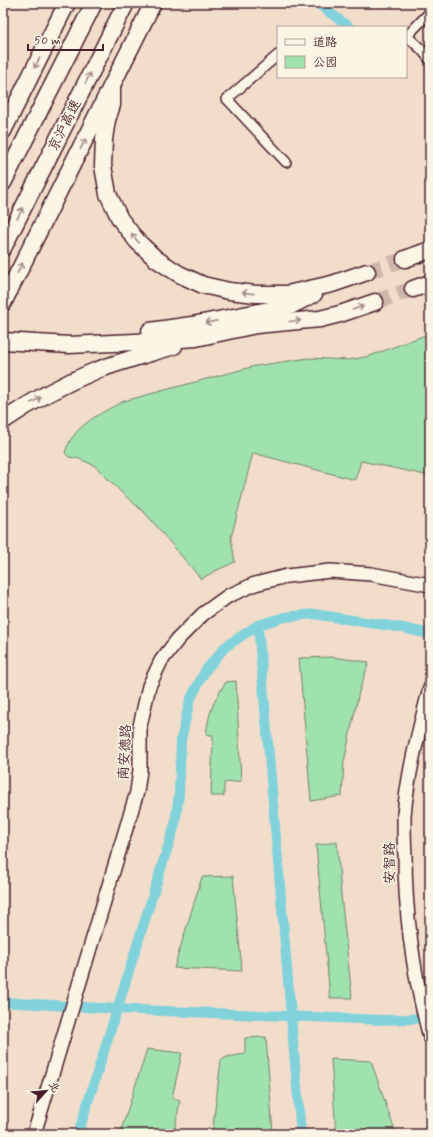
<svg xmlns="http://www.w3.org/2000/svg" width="433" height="1137" font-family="Mynerve,'LXGW WenKai TC',sans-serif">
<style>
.green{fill:#9fe2ad;stroke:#74806c}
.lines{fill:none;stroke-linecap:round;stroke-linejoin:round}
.canal{stroke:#81d2db;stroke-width:10}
.highway-tunnel{stroke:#d0b7ab;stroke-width:16;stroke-dasharray:16 8;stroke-linecap:butt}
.street-casing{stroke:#4a1f2b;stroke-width:12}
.secondary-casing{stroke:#4a1f2b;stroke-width:16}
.highway-casing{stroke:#4a1f2b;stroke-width:19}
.street{stroke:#fcf5e5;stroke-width:9}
.secondary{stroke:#fcf5e5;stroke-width:13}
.highway{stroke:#fcf5e5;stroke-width:16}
.oneway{stroke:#a38a88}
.labels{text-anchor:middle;stroke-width:3;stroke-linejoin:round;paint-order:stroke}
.street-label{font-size:14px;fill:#4a1f2b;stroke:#fcf5e5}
</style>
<rect width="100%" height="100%" fill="#f2ddcb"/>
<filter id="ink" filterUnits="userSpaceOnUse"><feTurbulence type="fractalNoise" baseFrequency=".025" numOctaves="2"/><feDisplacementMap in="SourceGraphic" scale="8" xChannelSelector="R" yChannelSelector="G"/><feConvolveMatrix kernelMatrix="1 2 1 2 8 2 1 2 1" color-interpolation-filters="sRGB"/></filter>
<g filter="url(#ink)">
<!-- green -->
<g class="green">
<path d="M 430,332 L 430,476 L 361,461 L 355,480 L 253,453 L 231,538 L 235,562 L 215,571 L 201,579 L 147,515 L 121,492 L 95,466 L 80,459 L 69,457 L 65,453 C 72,426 101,413 124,401 L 255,366 L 309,358 L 349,360 L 370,356 L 425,335 Z"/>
<polygon points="331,657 369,662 359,692 344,762 342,796 311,801 299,658"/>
<path d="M 236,681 L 241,781 L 224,783 L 224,796 L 211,796 L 213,735 L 206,735 C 209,711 213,702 226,682 Z"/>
<polygon points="337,842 341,895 352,998 330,998 316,845"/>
<polygon points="233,876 242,971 174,968 202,877"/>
<polygon points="266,1037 273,1134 212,1134 221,1060 227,1057 245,1054 245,1038"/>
<polygon points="147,1049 182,1053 172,1098 180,1100 174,1134 120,1134"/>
<polygon points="331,1059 371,1061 396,1134 336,1134"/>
</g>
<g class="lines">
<!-- canal -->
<g class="canal">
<polyline points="317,3 349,27"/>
<polyline points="258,625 301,1134"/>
<polyline points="3,1002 117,1009 384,1020 430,1018"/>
<polyline points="78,1134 175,824 179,794 181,740 190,700 205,671 225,647 258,625 285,617 314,614 403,628 430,634"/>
</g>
<!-- highway-tunnel -->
<g class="highway-tunnel">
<polyline points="367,272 405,259"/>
<polyline points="375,302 413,289"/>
</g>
<!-- street casing -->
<g class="street-casing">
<g id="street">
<polyline points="407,36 422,50 430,60"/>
<polyline points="406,37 430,12"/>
<polyline points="278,55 227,99 286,162"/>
</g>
</g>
<!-- secondary casing -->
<g class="secondary-casing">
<g id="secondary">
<path d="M 430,688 C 419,730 408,772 404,815 C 404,828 404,842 405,855 C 405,916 414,978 430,1037"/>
<polyline points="34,1134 137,792 140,770 140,726 149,686 161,661 178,639 203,614 228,596 255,584 287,576 330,571 371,574 430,585"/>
</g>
</g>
<!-- highway casing -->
<g class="highway-casing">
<g id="highway">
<polyline points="112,85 112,105 107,120 104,139 103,166 108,194 120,219 137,241 156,259 179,274 203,285 229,291 256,294 287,294 332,284 367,272"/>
<polyline points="3,131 67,3"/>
<polyline points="3,183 94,3"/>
<polyline points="3,248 126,3"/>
<polyline points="405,259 430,250"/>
<polyline points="413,289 430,283"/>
<polyline points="3,303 153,3"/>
<polyline points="150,331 192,325 290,306 314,294"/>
<polyline points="3,341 69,345 135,342 196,338 256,325 320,319 340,314 375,302"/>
<path d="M 3,421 C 32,401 63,384 95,371 C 121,361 148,354 174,346"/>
</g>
</g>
<!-- street -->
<use href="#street" class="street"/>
<!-- secondary -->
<use href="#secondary" class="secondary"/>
<!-- highway -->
<use href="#highway" class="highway"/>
</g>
<!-- one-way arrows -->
<defs><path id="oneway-shaft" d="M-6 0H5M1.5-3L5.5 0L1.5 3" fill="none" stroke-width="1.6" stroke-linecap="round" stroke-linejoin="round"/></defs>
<g class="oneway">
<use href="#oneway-shaft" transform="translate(37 63) rotate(117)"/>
<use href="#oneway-shaft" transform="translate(88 78) rotate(-63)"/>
<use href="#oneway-shaft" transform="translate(83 144) rotate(-63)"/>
<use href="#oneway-shaft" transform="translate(20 213) rotate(-64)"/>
<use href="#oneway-shaft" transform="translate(135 238) rotate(-129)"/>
<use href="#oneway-shaft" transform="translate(20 268) rotate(-63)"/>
<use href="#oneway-shaft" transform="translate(248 293) rotate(-174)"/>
<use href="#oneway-shaft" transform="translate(358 308) rotate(-19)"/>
<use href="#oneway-shaft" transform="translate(295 321) rotate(-5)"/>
<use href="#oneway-shaft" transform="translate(211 322) rotate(169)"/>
<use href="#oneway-shaft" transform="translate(36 400) rotate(-30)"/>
</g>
</g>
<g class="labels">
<!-- street labels -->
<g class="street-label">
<text transform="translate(64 125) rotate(-63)" y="5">京沪高速</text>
<text transform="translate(124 752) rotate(-87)" y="5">南安德路</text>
<text transform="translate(389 863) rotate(-91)" y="5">安智路</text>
</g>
</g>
<!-- margin -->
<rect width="433" height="1137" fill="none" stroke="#fcf5e5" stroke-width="16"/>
<rect x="8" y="8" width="417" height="1121" fill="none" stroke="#4a1f2b" stroke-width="1.5" filter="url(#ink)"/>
<!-- legend -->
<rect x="277" y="26" width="130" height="52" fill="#fcf5e5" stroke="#b59f9b"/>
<rect x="285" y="39" width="20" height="6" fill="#fcf5e5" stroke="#b59f9b"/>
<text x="313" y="46" font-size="12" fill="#4a1f2b">道路</text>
<rect x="285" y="56" width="20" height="12" fill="#9fe2ad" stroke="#b59f9b"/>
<text x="313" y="66" font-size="12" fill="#4a1f2b">公园</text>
<!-- north arrow -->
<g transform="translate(46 1091) rotate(63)" stroke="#fcf5e5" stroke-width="3" paint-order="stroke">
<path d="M0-3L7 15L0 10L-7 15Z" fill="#4a1f2b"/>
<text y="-6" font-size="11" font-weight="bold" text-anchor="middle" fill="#4a1f2b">北</text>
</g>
<!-- scale -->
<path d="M28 44v6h75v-6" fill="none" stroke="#4a1f2b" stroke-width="2"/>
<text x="34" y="44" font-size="12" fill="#4a1f2b" stroke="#fcf5e5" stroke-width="3" paint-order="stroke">50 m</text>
</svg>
